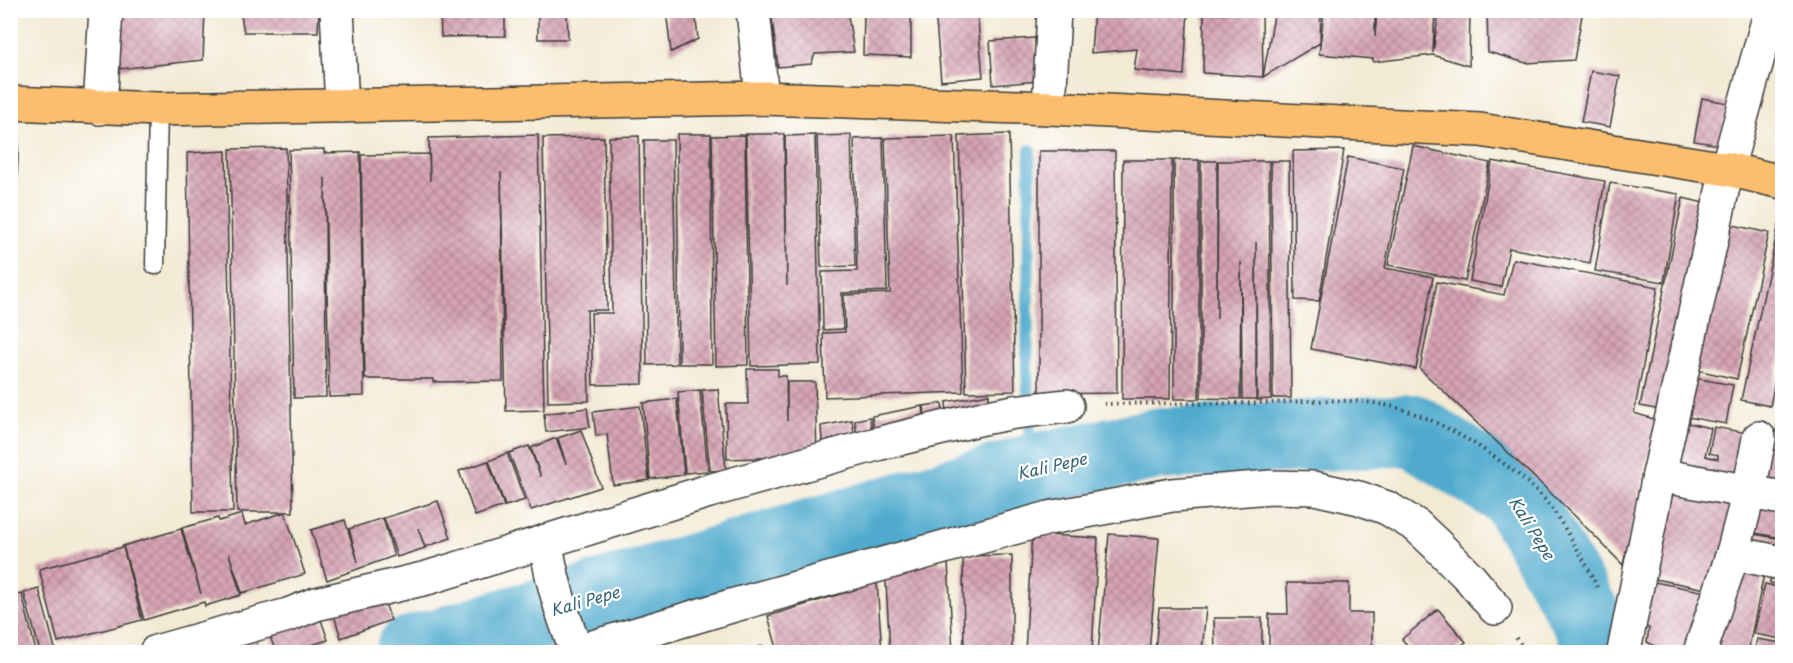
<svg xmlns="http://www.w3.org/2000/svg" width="1793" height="663" font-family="'Playpen Sans',sans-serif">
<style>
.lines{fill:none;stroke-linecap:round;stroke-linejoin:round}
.stream{stroke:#4faacd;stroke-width:12}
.river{stroke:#4faacd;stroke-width:72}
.building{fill:url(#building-cross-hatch)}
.lane-casing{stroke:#3c3b38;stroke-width:21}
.street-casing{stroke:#3c3b38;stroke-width:36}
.primary-casing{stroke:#3c3b38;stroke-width:36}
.path{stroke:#3c3b38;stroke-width:4;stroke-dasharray:1.5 4.5;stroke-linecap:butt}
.lane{stroke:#fff;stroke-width:18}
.street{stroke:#fff;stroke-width:33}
.primary{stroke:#fbbe6e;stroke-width:33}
.labels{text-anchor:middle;stroke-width:4.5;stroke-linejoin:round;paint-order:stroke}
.water-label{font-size:16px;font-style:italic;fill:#366374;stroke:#fff}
</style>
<defs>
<pattern id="building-cross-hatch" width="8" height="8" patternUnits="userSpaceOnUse" patternTransform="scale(1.5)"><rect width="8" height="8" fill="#d7a4b5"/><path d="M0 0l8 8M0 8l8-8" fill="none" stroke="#ae8592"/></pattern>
</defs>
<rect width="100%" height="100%" fill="#fff"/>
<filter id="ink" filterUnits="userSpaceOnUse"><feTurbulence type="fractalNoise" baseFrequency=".0167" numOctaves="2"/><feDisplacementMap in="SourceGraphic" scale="12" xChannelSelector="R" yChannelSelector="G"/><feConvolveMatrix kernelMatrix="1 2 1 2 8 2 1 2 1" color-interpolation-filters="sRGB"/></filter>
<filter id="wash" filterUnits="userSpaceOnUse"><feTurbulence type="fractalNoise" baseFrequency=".008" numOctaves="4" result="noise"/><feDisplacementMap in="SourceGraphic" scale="24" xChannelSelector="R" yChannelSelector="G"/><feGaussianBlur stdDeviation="1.35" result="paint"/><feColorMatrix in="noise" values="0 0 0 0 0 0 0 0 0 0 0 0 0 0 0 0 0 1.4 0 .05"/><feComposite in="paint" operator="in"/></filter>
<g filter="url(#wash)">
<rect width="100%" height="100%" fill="#f3ead4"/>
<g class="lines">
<!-- stream -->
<polyline class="stream" points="1030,150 1027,373 1030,431 1035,469"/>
<!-- river -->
<polyline class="river" points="411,652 1035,469 1156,444 1413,430 1515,495 1606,652"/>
</g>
<g id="blocks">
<!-- building -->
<g class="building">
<polygon points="121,10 205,10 203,60 118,69"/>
<polygon points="240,10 319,10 318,32 244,32"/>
<polygon points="440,10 505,10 505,36 441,37"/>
<polygon points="538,10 567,10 568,39 538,39"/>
<polygon points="666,10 695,10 698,39 671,52"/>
<polygon points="771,10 847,10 854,52 815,54 811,64 778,67"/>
<polygon points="935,10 977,10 983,77 941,81"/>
<polygon points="1094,10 1188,10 1184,75 1134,70 1137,49 1091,53"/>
<polygon points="1275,10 1321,10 1320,43 1263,77"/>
<polygon points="1324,10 1375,10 1375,37 1377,10 1435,10 1433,53 1439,10 1470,10 1469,66 1433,55 1373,62 1373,59 1319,54"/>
<polygon points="1487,10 1583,10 1574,60 1526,63 1488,52"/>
<polygon points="1262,12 1263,77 1203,73 1204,14"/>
<polygon points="864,13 911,14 911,57 863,55"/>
<polygon points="1035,38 1038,81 993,85 990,41"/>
<polygon points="1591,71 1620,76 1610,127 1581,122"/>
<polygon points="1702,98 1728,103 1720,145 1694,141"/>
<polygon points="10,131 19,131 12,302 10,302"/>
<polygon points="677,134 711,134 712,364 679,364"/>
<polygon points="746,134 784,134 787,286 785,136 815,135 820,364 751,366"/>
<polygon points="1009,134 1015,391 966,392 959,136"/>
<polygon points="538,135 544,410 506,411 501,172 503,381 433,382 433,379 365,379 361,155 429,154 430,181 429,138"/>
<polygon points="745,135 748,365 716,366 712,136"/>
<polygon points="851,135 855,266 821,267 817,136"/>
<polygon points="639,136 643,384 593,385 591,313 612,313 609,137"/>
<polygon points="954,136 963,392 825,397 823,333 845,332 844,295 890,293 885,138"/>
<polygon points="604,137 607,310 587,310 589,401 548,402 543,138"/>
<polygon points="883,138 887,291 842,293 843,329 823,330 822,272 857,271 854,139"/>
<polygon points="644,140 673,140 677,364 647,365"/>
<polygon points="1413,146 1490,163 1465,281 1388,265"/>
<polygon points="286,148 293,512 285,512 305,574 242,593 229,554 241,595 205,606 204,602 144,620 123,546 181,529 201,594 182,528 218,518 219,521 242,514 245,525 285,512 237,512 230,149"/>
<polygon points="324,149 324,153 360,152 364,396 329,397 325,178 326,397 294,398 289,150"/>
<polygon points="1344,150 1319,301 1295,300 1293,151"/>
<polygon points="226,151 233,512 193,512 187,153"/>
<polygon points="1039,151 1115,151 1117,393 1039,394"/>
<polygon points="1348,157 1404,168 1385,268 1433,277 1416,369 1311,349"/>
<polygon points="1123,160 1172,160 1170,399 1122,399"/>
<rect x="1174" y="160" width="25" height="239"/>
<polygon points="1201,161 1217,161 1217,319 1218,161 1269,161 1271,399 1257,400 1256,242 1256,399 1242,399 1241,262 1240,399 1201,398"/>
<polygon points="1271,161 1289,161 1291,398 1273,398"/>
<polygon points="1492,161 1605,181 1590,263 1509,248 1501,287 1470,281"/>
<polygon points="1610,183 1679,194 1664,282 1595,271"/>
<polygon points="1683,198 1708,204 1666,411 1640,406"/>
<polygon points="1724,223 1769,233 1737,379 1692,369"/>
<polygon points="1779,224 1782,224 1782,347 1770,406 1741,400"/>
<polygon points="1513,259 1658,287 1634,413 1657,420 1623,565 1575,516 1420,369 1437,282 1504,295"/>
<polygon points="747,369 778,369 778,376 786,376 787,421 787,382 815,382 817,456 727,459 726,404 748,404"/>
<polygon points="1689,377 1733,385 1726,424 1681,416"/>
<polygon points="718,389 726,470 710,471 702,390"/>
<polygon points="700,390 708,471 685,473 678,392"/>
<polygon points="989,394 989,413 948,423 946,402"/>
<polygon points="677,399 684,475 650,479 643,403"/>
<polygon points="942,403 944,424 926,428 924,406"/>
<polygon points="640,406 649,480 613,485 607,434 596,436 593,412"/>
<polygon points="923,406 926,429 875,442 872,416"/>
<polygon points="587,408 590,427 546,432 544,414"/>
<polygon points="1779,413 1782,414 1782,433 1776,432"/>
<polygon points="870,417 873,443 858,446 855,420"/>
<polygon points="852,420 856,447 823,455 821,426"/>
<polygon points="1683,422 1711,428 1705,456 1718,459 1718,455 1709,453 1714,427 1753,434 1744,481 1673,467"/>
<polygon points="581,430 601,487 531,510 509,453 529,446 541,477 531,448 556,438 566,464 558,438"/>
<polygon points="1763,442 1782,445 1782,488 1755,483"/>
<polygon points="507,453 525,500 505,506 489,461"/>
<polygon points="488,461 504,506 475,516 459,471"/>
<polygon points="1663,482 1735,496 1716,591 1645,577"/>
<polygon points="1749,496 1782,502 1782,538 1743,531"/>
<polygon points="438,501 451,538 425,547 418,528 425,548 397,557 384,518"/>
<polygon points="383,518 394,556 327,580 311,530 345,520 358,562 349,529"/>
<polygon points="1743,532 1782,539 1780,560 1739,553"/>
<polygon points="1032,534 1098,538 1092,652 1025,652"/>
<polygon points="1109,534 1159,538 1149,652 1098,652"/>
<polygon points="123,547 142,620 58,642 39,569"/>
<polygon points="1012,555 1012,652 964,652 963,556"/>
<polygon points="1735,557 1766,564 1748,652 1715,652"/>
<polygon points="948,562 953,652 890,652 885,566"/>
<polygon points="1772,566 1782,568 1782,585 1770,583"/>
<polygon points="1639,579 1711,593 1696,652 1655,652 1655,646 1647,642 1649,628 1630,624"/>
<polygon points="877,583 882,652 778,652 768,616"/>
<polygon points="1287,583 1349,583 1349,613 1372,613 1372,652 1269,652 1269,614 1288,614"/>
<polygon points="1765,584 1782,588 1782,639 1754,634"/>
<polygon points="39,589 56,652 40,652 24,593"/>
<polygon points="22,594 36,652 10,652 10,597"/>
<polygon points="382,595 391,620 341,638 333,612"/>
<polygon points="1159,608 1206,608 1202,652 1155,652"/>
<polygon points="1438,609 1466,642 1453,652 1413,652 1402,639"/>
<polygon points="320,617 328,640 288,652 276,652 269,634"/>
<polygon points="1214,618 1262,618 1262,652 1215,652"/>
<polygon points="1757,639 1782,643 1782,652 1754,652"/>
<polygon points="256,640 260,652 216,652"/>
<polygon points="763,646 764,652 740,652"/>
</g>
</g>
</g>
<g filter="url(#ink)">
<use href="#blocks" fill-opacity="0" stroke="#3c3b38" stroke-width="1.5"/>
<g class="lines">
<!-- lane casing -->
<g class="lane-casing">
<polyline id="lane" points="155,265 158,109"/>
</g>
<!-- street casing -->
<g class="street-casing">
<g id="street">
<polyline points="337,10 342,106"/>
<polyline points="753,10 762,98"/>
<polyline points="100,108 106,10"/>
<polyline points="1049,108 1054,10"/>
<polyline points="1659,475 1782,498"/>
<path d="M 546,541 C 550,578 563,617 577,652"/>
<polyline points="1733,553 1782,563"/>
<polyline points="1624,651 1659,475 1727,169 1771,10"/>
<polyline points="156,652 288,615 316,604 427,578 709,491 877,444 983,418 1014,412 1067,406"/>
<polyline points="576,652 731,606 1049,518 1172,495 1271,487 1314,488 1359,498 1387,508 1417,526 1436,544 1470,578 1495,608"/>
<polyline points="1700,652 1733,553 1749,492 1759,438"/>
</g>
</g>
<!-- primary casing -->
<g class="primary-casing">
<polyline id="primary" points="10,103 158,109 762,98 1049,108 1480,130 1727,169 1782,182"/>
</g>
<!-- path -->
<g class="path">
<path d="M 1104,404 C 1157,403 1210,404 1263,403 C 1303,402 1345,397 1385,405 C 1437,415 1511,462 1546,501 C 1552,508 1557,516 1562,524 C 1575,545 1587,564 1597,587"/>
<polyline points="1516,638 1527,652"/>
</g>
<!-- lane -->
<use href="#lane" class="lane"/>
<!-- street -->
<use href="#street" class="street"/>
<!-- primary -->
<use href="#primary" class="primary"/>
</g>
</g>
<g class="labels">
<!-- water labels -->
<g class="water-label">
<text transform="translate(1052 466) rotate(-13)" y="6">Kali Pepe</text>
<text transform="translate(1532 528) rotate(58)" y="6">Kali Pepe</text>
<text transform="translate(585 601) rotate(-16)" y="6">Kali Pepe</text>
</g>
</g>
<!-- margin -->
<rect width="1793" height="663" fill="none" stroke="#fff" stroke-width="36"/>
</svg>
